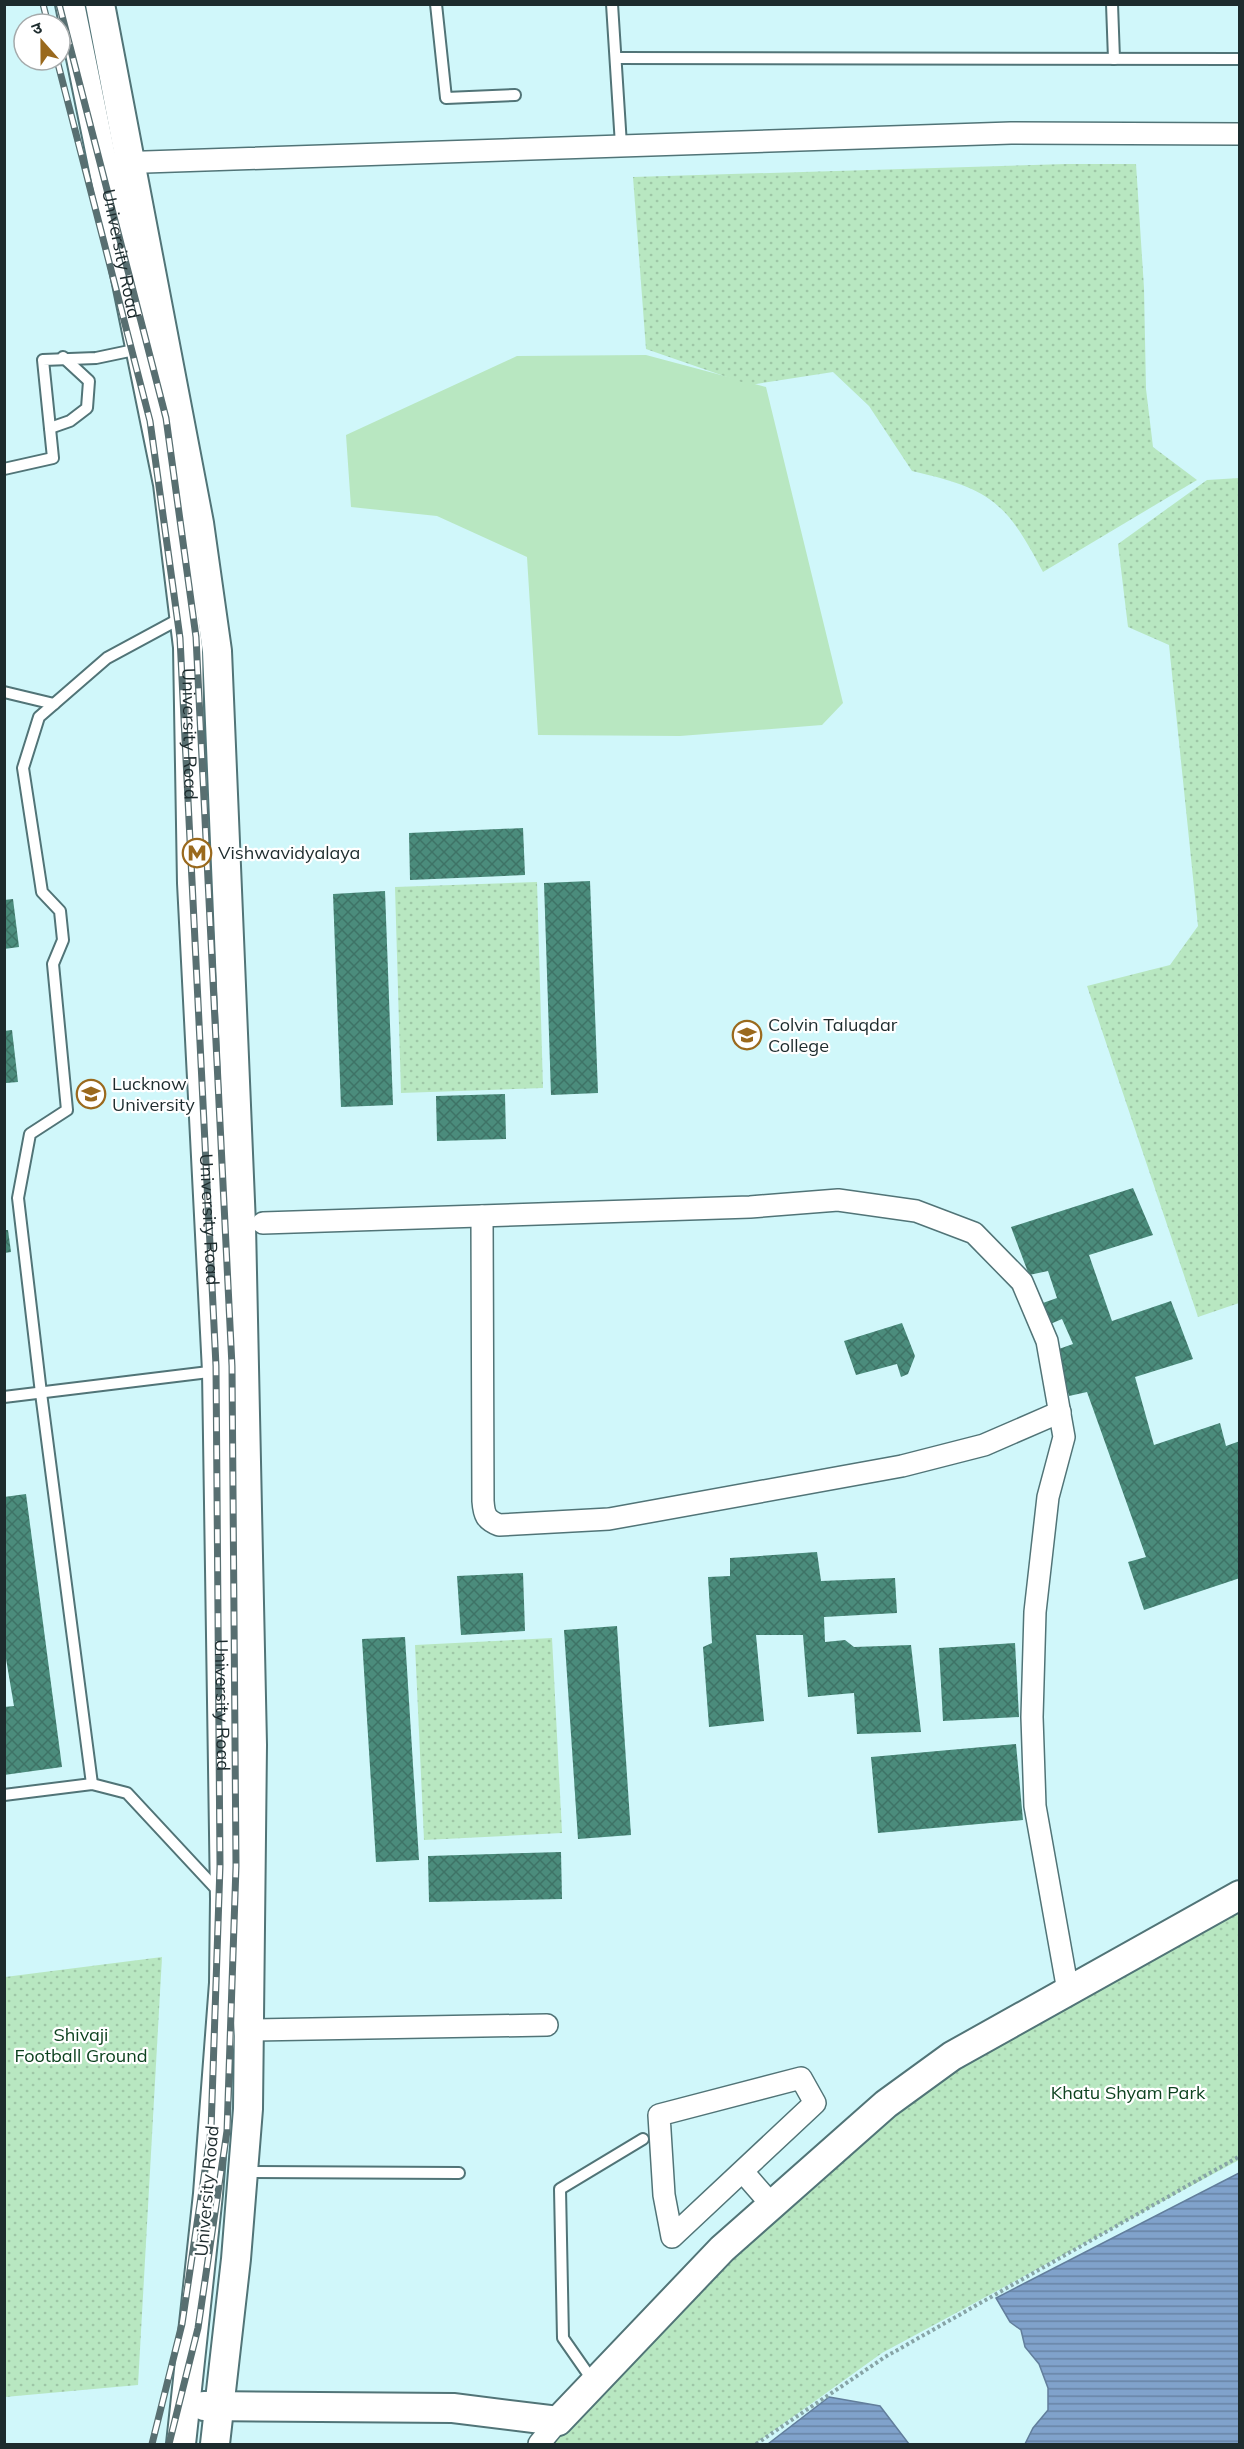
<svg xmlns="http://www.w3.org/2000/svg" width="1244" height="2449" font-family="Mulish,'Noto Sans Devanagari',sans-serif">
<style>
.grass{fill:#b8e7c1}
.park{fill:url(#park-dots)}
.water{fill:url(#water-rules);stroke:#627e9c;stroke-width:1.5}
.building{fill:url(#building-cross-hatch)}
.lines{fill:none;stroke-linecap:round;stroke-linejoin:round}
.lane-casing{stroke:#517477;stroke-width:14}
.street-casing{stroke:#517477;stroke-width:24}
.secondary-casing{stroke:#517477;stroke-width:32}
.path{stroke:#87a4a6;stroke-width:4;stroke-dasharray:3 3;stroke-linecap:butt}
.lane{stroke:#fff;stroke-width:10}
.street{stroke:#fff;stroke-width:21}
.secondary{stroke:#fff;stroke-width:28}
.rail-casing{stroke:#586f71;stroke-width:7}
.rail{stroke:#fff;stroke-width:4.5;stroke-dasharray:14;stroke-linecap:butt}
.labels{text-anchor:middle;stroke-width:4.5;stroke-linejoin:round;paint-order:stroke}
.street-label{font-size:18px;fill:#1d2b2d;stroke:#fff}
.poi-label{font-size:18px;fill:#1d2b2d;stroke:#fff;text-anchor:start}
.park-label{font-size:18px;fill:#0d421f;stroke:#fff}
</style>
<defs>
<pattern id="park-dots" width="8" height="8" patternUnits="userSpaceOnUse" patternTransform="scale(1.5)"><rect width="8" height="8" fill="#b8e7c1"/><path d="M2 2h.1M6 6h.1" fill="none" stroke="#9ec6a6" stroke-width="1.8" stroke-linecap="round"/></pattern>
<pattern id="water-rules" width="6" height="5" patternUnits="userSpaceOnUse" patternTransform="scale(1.5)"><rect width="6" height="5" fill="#80a2cb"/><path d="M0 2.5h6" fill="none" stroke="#6884a5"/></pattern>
<pattern id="building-cross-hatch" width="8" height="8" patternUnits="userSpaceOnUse" patternTransform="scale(1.5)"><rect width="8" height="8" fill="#4b8c7c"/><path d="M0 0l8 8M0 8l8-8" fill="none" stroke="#3e7366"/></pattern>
</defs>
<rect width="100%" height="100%" fill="#d0f7fa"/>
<!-- grass -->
<polygon class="grass" points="646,355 766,387 843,703 822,725 680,736 538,735 527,557 437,516 351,507 346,435 517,356"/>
<!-- park -->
<g class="park">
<path d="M 1067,164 L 1136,164 L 1144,288 L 1146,389 L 1153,447 L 1197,480 L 1043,572 C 1006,501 990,489 912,471 L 869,406 L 833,372 L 750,385 L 646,349 L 633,177 Z"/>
<polygon points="1239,478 1239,1303 1198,1317 1087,986 1170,965 1198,926 1169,645 1128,627 1118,544 1207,480"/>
<polygon points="537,882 543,1088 401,1093 395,887"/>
<polygon points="552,1638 562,1833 424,1840 415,1645"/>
<polygon points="1239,1901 1239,2160 882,2353 755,2444 552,2444 711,2276 890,2111"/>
<polygon points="162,1957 138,2385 5,2397 5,1977"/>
</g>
<!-- water -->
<g class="water">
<polygon points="1239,2173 1239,2444 1025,2444 1033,2428 1048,2410 1048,2388 1039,2364 1025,2347 1021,2330 1010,2322 996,2298"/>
<polygon points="829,2397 880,2406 909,2444 768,2444"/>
</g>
<!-- building -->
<g class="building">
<polygon points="523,828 525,875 410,880 409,833"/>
<polygon points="590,881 598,1093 551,1095 544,883"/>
<polygon points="385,891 393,1105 341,1107 333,894"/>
<polygon points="13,899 19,947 4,949 4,900"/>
<polygon points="12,1030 18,1082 6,1083 4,1031"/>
<polygon points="505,1094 506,1139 437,1141 436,1096"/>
<polygon points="1133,1188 1153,1235 1089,1255 1112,1321 1171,1301 1193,1359 1135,1377 1154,1445 1220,1423 1226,1446 1240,1441 1240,1578 1144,1610 1128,1562 1146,1557 1087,1392 1069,1396 1056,1350 1073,1344 1062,1319 1048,1325 1040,1304 1057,1298 1048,1271 1029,1275 1011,1227"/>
<polygon points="4,1230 8,1230 11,1252 4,1253"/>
<polygon points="902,1323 915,1356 908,1374 901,1377 897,1364 856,1375 844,1341"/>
<polygon points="26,1494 62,1767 4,1775 4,1707 14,1706 4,1647 4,1497"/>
<polygon points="817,1552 821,1581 895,1578 897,1613 824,1617 825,1642 845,1640 854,1647 911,1645 921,1732 857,1734 854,1693 808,1697 803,1635 756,1635 764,1721 709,1727 703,1647 712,1643 708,1577 730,1576 730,1558"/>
<polygon points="523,1573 525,1631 461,1635 457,1576"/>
<polygon points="617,1626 631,1835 578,1839 564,1630"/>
<polygon points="405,1637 419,1860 376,1862 362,1639"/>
<polygon points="1015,1643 1019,1717 943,1721 939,1648"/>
<polygon points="1016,1744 1023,1820 878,1833 871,1757"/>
<polygon points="561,1852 562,1899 429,1902 428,1856"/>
</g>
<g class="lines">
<!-- lane casing -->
<g class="lane-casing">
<g id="lane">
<polyline points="436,4 446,98 515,95"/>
<polyline points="612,4 621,145"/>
<polyline points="1112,4 1114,59"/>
<polyline points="616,58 1240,59"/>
<polyline points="50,428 70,421 87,408 89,381 63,357"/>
<polyline points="4,469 53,458 43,360 96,358 139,349"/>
<polyline points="4,692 54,704"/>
<polyline points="4,1397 217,1371"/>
<polyline points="92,1784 41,1393 18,1198 30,1134 67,1110 53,964 63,940 60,911 42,892 23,768 39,717 107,658 181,618"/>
<polyline points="4,1795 92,1784 127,1793 220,1893"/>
<polyline points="244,2172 459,2173"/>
<polyline points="593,2381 563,2338 560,2189 643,2139"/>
</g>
</g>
<!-- street casing -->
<g class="street-casing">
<g id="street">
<polyline points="116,163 1011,133 1240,134"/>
<path d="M 482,1216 L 483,1501 C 484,1515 486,1520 499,1525 L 609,1519 L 902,1466 L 984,1445 L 1060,1412"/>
<polyline points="263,1223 750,1207 838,1200 916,1211 974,1233 1022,1282 1047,1341 1064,1437 1048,1497 1042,1550 1035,1612 1032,1717 1035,1806 1068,1991"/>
<polyline points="249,2030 547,2025"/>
<polygon points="801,2078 815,2103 672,2237 664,2195 659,2115"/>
<polyline points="744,2173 771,2204"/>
<polyline points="539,2444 558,2421"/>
</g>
</g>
<!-- secondary casing -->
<g class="secondary-casing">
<g id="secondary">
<path id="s1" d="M 70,4 L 168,484 L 188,647 L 192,883 L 217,1371 L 225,1899 L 224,1983 L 208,2194 L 181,2444"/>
<polyline points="100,4 199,523 217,651 241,1225 252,1745 248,2109 236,2259 215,2444"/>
<polyline points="204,2406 453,2408 558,2421 722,2249 886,2104 952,2056 1240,1895"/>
</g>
</g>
<!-- path -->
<polyline class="path" points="756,2444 885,2357 1240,2156"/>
<!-- lane -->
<use href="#lane" class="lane"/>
<!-- street -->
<use href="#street" class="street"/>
<!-- secondary -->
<use href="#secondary" class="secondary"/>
<!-- rail casing -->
<g class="rail-casing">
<g id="rail">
<polyline points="43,4 48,24"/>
<polyline points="59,4 166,418 196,637 232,1366 236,1866 227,2131 198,2328 169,2444"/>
<polyline points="57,60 150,421 180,638 216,1366 220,1866 211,2130 182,2324 152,2444"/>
</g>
</g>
<!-- rail -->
<use href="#rail" class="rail"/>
</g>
<!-- icons -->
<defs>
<g id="metro-ring" transform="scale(1.5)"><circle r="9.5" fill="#fff" stroke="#9a691d" stroke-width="1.5"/><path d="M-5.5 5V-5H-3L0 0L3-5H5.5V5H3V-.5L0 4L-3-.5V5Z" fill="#9a691d"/></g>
<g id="university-ring" transform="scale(1.5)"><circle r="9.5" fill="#fff" stroke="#9a691d" stroke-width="1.5"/><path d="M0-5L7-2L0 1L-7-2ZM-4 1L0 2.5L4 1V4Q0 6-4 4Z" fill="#9a691d"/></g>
</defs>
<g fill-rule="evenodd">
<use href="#metro-ring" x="197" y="853"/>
<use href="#university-ring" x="747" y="1035"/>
<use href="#university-ring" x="91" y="1094"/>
</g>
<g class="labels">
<!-- street labels -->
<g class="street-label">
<text dy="6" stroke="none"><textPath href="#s1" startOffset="255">University Road</textPath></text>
<text dy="6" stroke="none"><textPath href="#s1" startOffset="741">University Road</textPath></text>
<text dy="6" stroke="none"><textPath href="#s1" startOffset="1227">University Road</textPath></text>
<text dy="6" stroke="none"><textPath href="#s1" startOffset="1713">University Road</textPath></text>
<text transform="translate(207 2191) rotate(-85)" y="6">University Road</text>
</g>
<!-- poi labels -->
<g class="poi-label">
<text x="218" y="859">Vishwavidyalaya</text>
<text x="768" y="1031">Colvin Taluqdar<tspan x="768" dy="21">College</tspan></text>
<text x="112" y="1090">Lucknow<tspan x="112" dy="21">University</tspan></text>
</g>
<!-- park labels -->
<g class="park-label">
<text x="81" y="2041">Shivaji<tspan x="81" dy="21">Football Ground</tspan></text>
<text x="1128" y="2099">Khatu Shyam Park</text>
</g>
</g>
<!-- border -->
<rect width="1244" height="2449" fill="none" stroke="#1d2b2d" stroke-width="12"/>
<!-- north arrow -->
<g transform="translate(42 42) rotate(339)"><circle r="28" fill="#ffffff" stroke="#a5aaab" stroke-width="1.5"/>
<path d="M0-4.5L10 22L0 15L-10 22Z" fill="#9a691d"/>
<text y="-9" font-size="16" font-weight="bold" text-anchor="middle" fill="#1d2b2d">उ</text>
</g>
</svg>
